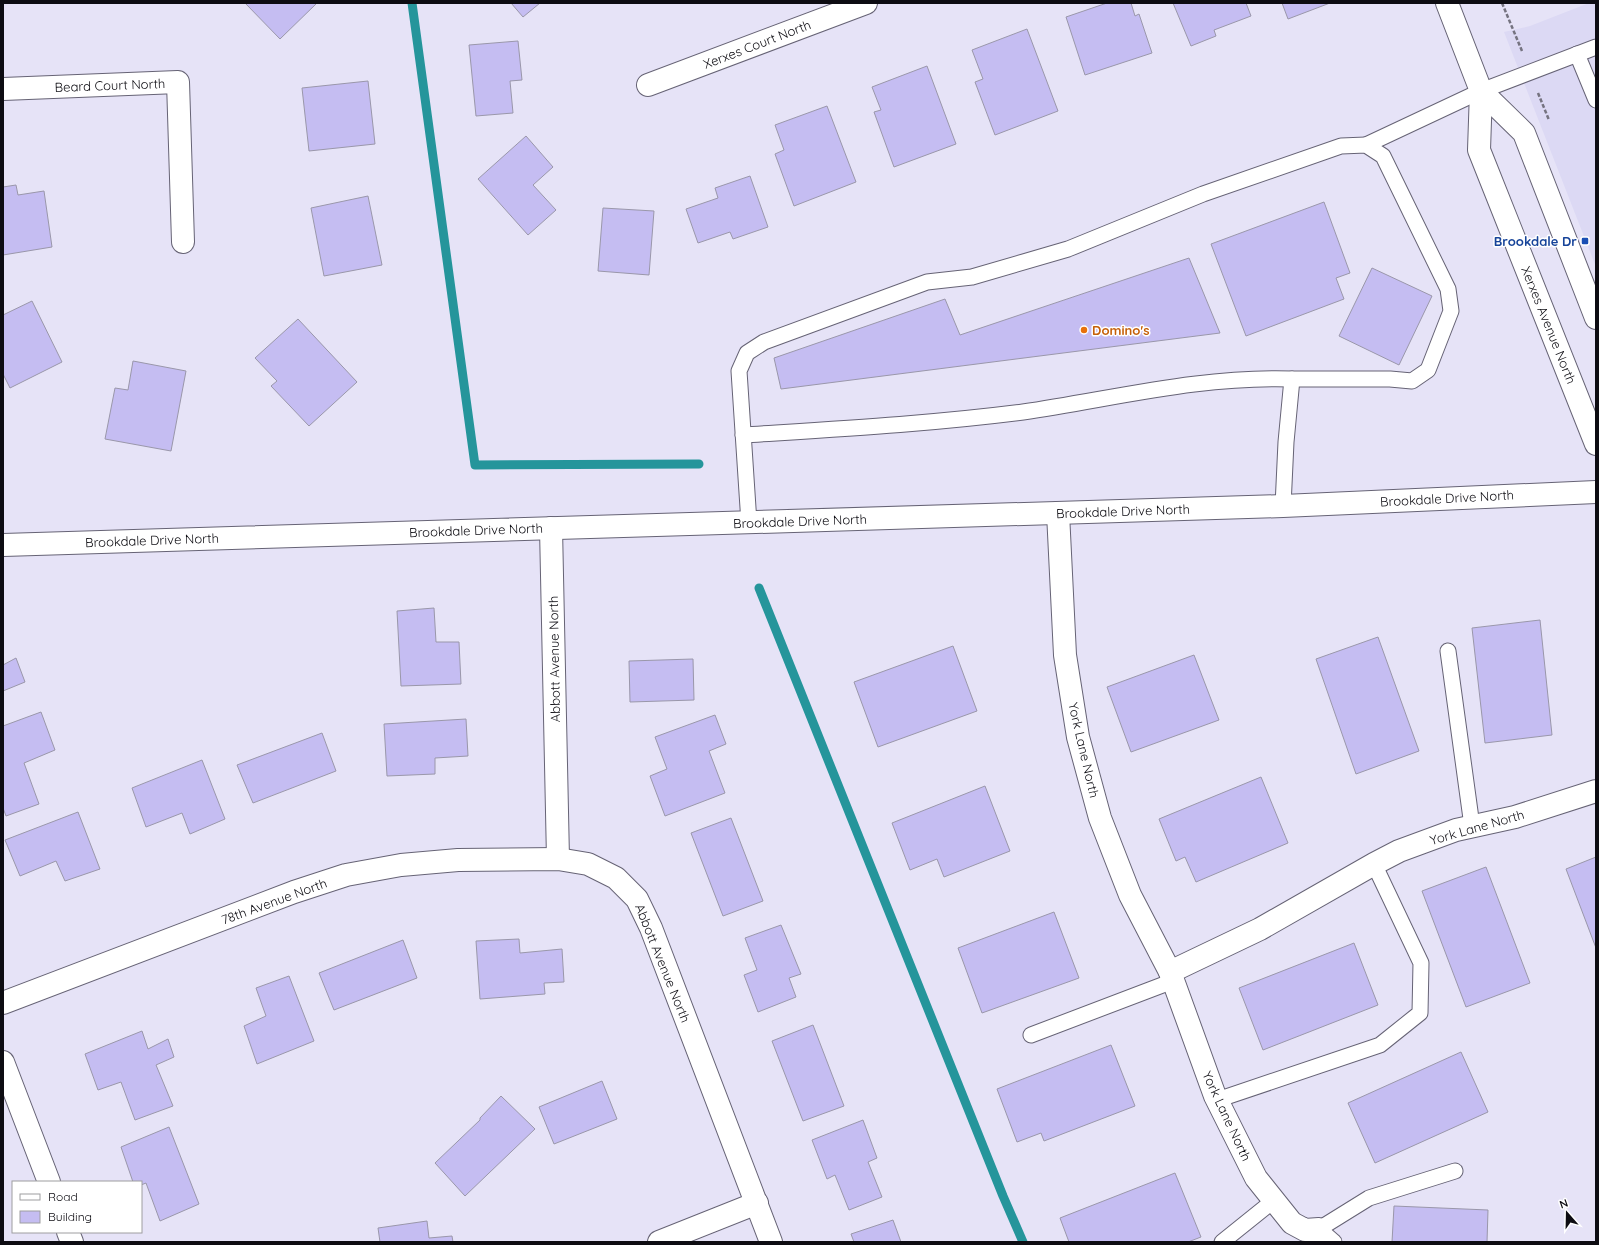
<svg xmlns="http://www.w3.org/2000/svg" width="1599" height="1245" font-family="Quicksand,sans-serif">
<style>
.built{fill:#dcd9f4}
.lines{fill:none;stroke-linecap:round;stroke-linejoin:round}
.stream{stroke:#25959b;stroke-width:9}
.building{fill:#c5bdf2;stroke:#9a97aa}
.lane-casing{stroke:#666375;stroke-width:17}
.street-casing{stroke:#666375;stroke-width:24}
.secondary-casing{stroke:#666375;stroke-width:24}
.path{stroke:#757380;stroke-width:2.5;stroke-dasharray:4 2;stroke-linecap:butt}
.lane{stroke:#fff;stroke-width:15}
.street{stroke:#fff;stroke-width:22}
.secondary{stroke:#fff;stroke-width:22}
.transit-dot{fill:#1a4fb4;stroke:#fff;stroke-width:1.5}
.food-dot{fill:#e8710a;stroke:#fff;stroke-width:1.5}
.labels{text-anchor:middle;stroke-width:3;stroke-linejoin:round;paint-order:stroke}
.street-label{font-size:13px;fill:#0d0c12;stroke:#fff}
.transit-label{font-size:13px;font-weight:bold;fill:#164399;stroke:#fff;text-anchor:end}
.food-label{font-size:13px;font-weight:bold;fill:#c56008;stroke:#fff;text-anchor:start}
</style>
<rect width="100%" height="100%" fill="#e6e3f7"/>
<!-- built -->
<polygon class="built" points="1589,3 1596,3 1596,267 1504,32 1530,26"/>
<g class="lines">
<!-- stream -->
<g class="stream">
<polyline points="412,3 475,465 699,464"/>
<polyline points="759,588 1003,1196 1023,1242"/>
</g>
</g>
<!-- building -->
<g class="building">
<polygon points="245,3 317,3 280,39"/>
<polygon points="511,3 540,3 523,17"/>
<polygon points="1107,3 1131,3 1135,16 1139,14 1152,53 1085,75 1066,17"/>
<polygon points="1173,3 1246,3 1251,16 1214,30 1216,36 1191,46"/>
<polygon points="1282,3 1330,3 1288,19"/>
<polygon points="1027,29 1058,111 995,135 975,82 983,79 972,50"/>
<polygon points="518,41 522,80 510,81 513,113 476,116 469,45"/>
<polygon points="927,66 956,144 894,167 874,112 881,110 872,87"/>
<polygon points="368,81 375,144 309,151 302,88"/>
<polygon points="827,106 856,182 794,206 775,154 784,150 775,125"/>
<polygon points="526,136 553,167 533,185 556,210 528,235 478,179"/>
<polygon points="750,176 768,227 733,239 730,232 698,243 686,209 718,198 715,188"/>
<polygon points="16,185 18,195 44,191 52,247 3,255 3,187"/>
<polygon points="368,196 382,265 324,276 311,208"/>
<polygon points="1324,202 1350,273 1336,278 1344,299 1246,336 1211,244"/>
<polygon points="603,208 654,211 649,275 598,271"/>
<polygon points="1189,258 1220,333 781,389 774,358 945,299 960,335"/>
<polygon points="1372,268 1432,296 1399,365 1339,336"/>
<polygon points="32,301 62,362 10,388 3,374 3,315"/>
<polygon points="298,319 357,382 309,426 271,386 277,381 255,358"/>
<polygon points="133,361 186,371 171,451 105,439 115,388 128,390"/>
<polygon points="434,608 436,642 459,642 461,684 401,686 397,611"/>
<polygon points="1540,620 1552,735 1485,743 1472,628"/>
<polygon points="1378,637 1419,751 1356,774 1316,659"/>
<polygon points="953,646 977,711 878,747 854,682"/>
<polygon points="1194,655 1219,720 1131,752 1107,687"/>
<polygon points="16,658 25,682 3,691 3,665"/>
<polygon points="693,659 694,700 630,702 629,661"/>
<polygon points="41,712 55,750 24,763 39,804 6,816 3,808 3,726"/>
<polygon points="715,715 726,744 709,751 725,793 665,816 650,776 667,769 655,737"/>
<polygon points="466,719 468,756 435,758 435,774 387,776 384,724"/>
<polygon points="322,733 336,771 253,803 237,765"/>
<polygon points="202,760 225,819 190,834 182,813 146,827 132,788"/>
<polygon points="1261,777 1288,843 1196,882 1185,857 1176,861 1159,819"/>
<polygon points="985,786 1010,851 944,877 937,859 910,870 892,823"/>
<polygon points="78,812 100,869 65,881 56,861 20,876 5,840"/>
<polygon points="731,818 763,901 723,916 691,833"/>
<polygon points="1596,857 1596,948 1566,869"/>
<polygon points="1486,867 1530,983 1466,1007 1422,891"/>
<polygon points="1054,912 1079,978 982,1013 958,948"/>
<polygon points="781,925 801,974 789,978 796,997 758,1012 744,975 757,970 745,938"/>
<polygon points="519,939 520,953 562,949 564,982 544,983 545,994 480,999 476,941"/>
<polygon points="403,940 417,978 334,1010 319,973"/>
<polygon points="1354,943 1378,1005 1263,1050 1239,988"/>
<polygon points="289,976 314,1041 257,1064 244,1026 266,1016 256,988"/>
<polygon points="813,1025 844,1106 803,1121 772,1041"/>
<polygon points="142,1031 148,1049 168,1039 174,1057 156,1065 173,1106 135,1120 121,1082 98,1090 85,1054"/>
<polygon points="1111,1045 1135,1106 1044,1141 1041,1133 1017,1142 997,1089"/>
<polygon points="1461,1052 1488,1112 1375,1163 1348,1103"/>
<polygon points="602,1081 617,1119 554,1144 539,1107"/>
<polygon points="501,1096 535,1129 465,1196 435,1163 480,1120 480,1118"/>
<polygon points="863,1120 877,1158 868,1162 882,1197 849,1210 835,1175 827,1179 812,1140"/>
<polygon points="169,1127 199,1204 160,1221 146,1183 141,1185 141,1182 133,1182 121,1147"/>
<polygon points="1175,1173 1201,1237 1188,1242 1069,1242 1060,1218"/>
<polygon points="1394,1206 1488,1210 1487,1242 1392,1242"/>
<polygon points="893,1220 901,1242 854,1242 851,1234"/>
<polygon points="427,1221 429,1238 452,1236 453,1242 380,1242 378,1228"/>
</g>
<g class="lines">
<!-- lane casing -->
<g class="lane-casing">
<g id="lane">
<polyline points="1577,54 1596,100"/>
<polyline points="1366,145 1481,91 1596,47"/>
<path d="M 743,435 C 837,429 930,424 1023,412 C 1113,399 1199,376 1292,379"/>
<polyline points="749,523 739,371 747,353 764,342 927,282 972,277 1068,249 1203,194 1341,146 1366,145 1383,156 1448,289 1451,311 1428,370 1412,381 1390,379 1292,379 1286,442 1283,506"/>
<polyline points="1448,651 1472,826"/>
<polyline points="1031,1035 1173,981"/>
<polyline points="1217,1100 1380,1045 1420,1013 1421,963 1374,864"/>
<polyline points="1319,1229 1334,1242"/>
<polyline points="1222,1242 1273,1201"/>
<polyline points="1313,1242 1319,1229 1369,1198 1455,1171"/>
</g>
</g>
<!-- street casing -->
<g class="street-casing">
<g id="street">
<polyline points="648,85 866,3"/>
<polyline points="3,89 178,82 183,242"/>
<polyline points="1058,513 1065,655 1078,737 1100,818 1130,895 1170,972 1215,1096 1256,1178 1292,1223 1305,1230 1319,1229"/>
<polyline points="551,528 558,859"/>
<polyline points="1170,972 1260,929 1374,864 1399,851 1456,830 1515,817 1596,791"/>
<polyline points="3,1003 294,892 346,875 401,865 458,860 558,859 588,864 616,878 637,899 651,928 771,1242"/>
<polyline points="3,1062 49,1182"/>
<polyline points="68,1232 72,1242"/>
<polyline points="659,1242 757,1203"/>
</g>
</g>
<!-- secondary casing -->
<g class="secondary-casing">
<g id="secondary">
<polyline points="1447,3 1481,91 1524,133 1596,318"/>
<polyline points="1481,91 1479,150 1596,444"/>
<polyline points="3,545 1283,506 1596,492"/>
</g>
</g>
<!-- path -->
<g class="path">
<polyline points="1502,3 1522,51"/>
<polyline points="1538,93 1549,120"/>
</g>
<!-- lane -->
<use href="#lane" class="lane"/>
<!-- street -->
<use href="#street" class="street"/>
<!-- secondary -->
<use href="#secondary" class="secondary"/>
</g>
<!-- markers -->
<rect class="transit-dot" x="1581" y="237" width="8" height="8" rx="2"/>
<circle class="food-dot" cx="1084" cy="330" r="4"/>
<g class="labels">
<!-- street labels -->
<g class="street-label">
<text transform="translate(757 44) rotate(-21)" y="5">Xerxes Court North</text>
<text transform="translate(110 85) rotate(-2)" y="5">Beard Court North</text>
<text transform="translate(1549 325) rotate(68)" y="5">Xerxes Avenue North</text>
<text transform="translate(1447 498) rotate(-3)" y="5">Brookdale Drive North</text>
<text transform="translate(1123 511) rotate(-2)" y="5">Brookdale Drive North</text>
<text transform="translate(800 521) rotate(-2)" y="5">Brookdale Drive North</text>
<text transform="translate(476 530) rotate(-2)" y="5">Brookdale Drive North</text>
<text transform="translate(152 540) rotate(-2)" y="5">Brookdale Drive North</text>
<text transform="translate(554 659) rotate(-91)" y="5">Abbott Avenue North</text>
<text transform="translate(1084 750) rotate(77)" y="5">York Lane North</text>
<text transform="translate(1477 827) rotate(-16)" y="5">York Lane North</text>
<text transform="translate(274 901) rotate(-20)" y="5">78th Avenue North</text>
<text transform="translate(663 963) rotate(68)" y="5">Abbott Avenue North</text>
<text transform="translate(1227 1116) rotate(65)" y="5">York Lane North</text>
</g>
<!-- transit labels -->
<g class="transit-label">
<text x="1577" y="246">Brookdale Dr</text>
</g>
<!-- food labels -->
<g class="food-label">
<text x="1092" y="335">Domino's</text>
</g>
</g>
<!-- border -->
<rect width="1599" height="1245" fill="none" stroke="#0d0c12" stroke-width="8"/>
<!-- legend -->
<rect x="12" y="1181" width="130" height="52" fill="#ffffff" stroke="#9e9ea0"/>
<rect x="20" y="1194" width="20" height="6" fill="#ffffff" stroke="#9e9ea0"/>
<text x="48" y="1201" font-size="12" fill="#0d0c12">Road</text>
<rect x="20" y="1211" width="20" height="12" fill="#c5bdf2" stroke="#9e9ea0"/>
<text x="48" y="1221" font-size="12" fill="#0d0c12">Building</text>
<!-- north arrow -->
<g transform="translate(1567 1213) rotate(340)" stroke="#ffffff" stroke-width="3" paint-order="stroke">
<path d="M0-3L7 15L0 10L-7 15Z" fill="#0d0c12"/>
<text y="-6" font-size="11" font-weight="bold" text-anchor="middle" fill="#0d0c12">N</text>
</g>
</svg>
